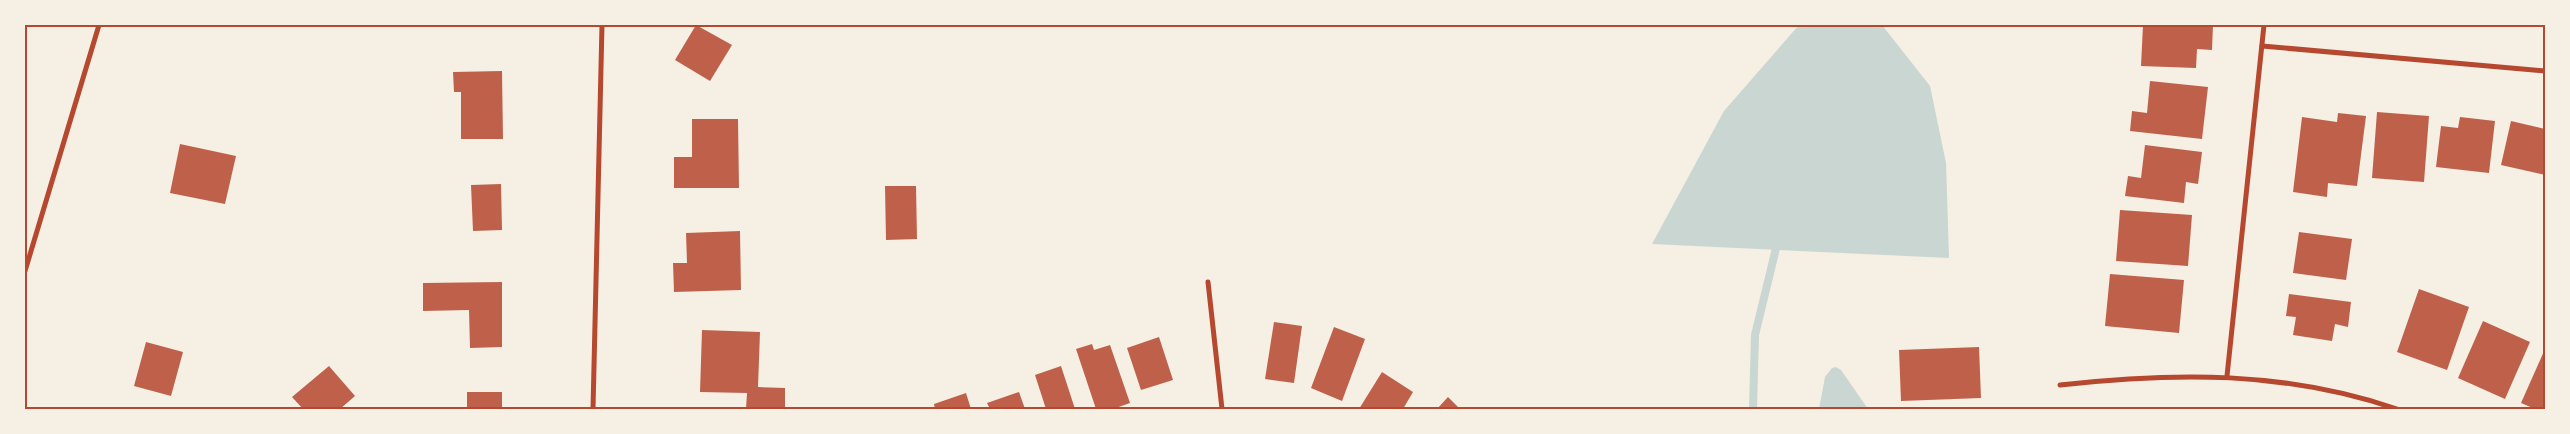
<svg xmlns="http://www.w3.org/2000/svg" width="2570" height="434" font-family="Montserrat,sans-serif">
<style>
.water{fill:#c9d6d2}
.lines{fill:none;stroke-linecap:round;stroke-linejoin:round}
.stream{stroke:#c9d6d2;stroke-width:8}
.building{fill:#bf614a}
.minor{stroke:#b5482f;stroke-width:5}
.neatline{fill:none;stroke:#b5482f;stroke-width:2}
</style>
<rect width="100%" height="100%" fill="#f6efe4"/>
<!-- water -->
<g class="water">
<polygon points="1799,25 1882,25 1930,86 1946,163 1949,258 1652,244 1724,111"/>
<polygon points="1836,367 1841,370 1868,409 1819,409 1825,377 1832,368"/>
</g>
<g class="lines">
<!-- stream -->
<polyline class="stream" points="1753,409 1755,335 1778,240"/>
</g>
<!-- building -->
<g class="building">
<polygon points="696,25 732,45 710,81 675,60"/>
<polygon points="2143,25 2213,25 2212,50 2197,49 2196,68 2141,66"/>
<polygon points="502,71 503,139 461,139 461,92 454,92 453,72"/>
<polygon points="2150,81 2208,87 2202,139 2130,131 2132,111 2147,113"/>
<polygon points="2377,112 2429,116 2424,182 2372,178"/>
<polygon points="2338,113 2366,116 2357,186 2328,183 2327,197 2293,192 2302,117 2337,122"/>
<polygon points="2460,117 2495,121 2489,173 2436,167 2441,126 2458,128"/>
<polygon points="692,119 738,119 739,188 674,188 674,157 692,157"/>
<polygon points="2511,121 2545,129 2545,175 2501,165"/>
<polygon points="180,144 236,156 225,204 170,193"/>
<polygon points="2145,145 2202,152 2198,184 2186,182 2184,203 2125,196 2128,176 2141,178"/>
<polygon points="501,184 502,230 473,231 471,185"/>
<polygon points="885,186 916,186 917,239 886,240"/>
<polygon points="2120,210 2192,215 2188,266 2116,261"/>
<polygon points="740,231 741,290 674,292 673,263 687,263 686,233"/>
<polygon points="2299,232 2352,239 2346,280 2293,273"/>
<polygon points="2110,274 2184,280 2179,333 2105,326"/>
<polygon points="502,282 502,347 470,348 469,310 423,311 423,283"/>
<polygon points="2419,289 2469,307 2447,370 2397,352"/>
<polygon points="2289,294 2351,302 2348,327 2335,324 2332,341 2293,335 2296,317 2286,316"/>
<polygon points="2483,321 2530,342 2505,399 2458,378"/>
<polygon points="1274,322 1302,326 1294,383 1265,379"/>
<polygon points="1334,327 1365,339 1342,401 1311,388"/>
<polygon points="702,330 760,332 758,387 785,388 785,409 746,409 747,393 700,392"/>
<polygon points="1159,337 1173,380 1141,390 1127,348"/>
<polygon points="146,342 183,352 171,396 134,386"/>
<polygon points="1092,344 1094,350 1110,345 1130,403 1113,409 1096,409 1076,349"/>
<polygon points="1979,347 1981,398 1901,401 1899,350"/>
<polygon points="2545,349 2545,409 2535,409 2521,403"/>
<polygon points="329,366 355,396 340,409 303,409 292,397"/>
<polygon points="1061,366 1075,409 1046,409 1035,375"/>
<polygon points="1382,372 1413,392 1403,409 1359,409"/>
<rect x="467" y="392" width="35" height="17"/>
<polygon points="1019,392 1025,409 990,409 987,403"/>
<polygon points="966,393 971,409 935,409 934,404"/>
<polygon points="1448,397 1460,409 1437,409"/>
</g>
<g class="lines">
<!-- minor -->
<g class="minor">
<polyline points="2262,46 2545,71"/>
<polyline points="25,271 99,25"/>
<polyline points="1208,282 1222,409"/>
<polyline points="2227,376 2264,25"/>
<path d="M 2060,385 C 2176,372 2285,371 2397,409"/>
<polyline points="593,409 602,25"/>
</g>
</g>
<!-- border -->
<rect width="2570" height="434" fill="none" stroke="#f6efe4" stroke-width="52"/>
<rect x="26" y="26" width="2518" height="382" class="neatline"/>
</svg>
